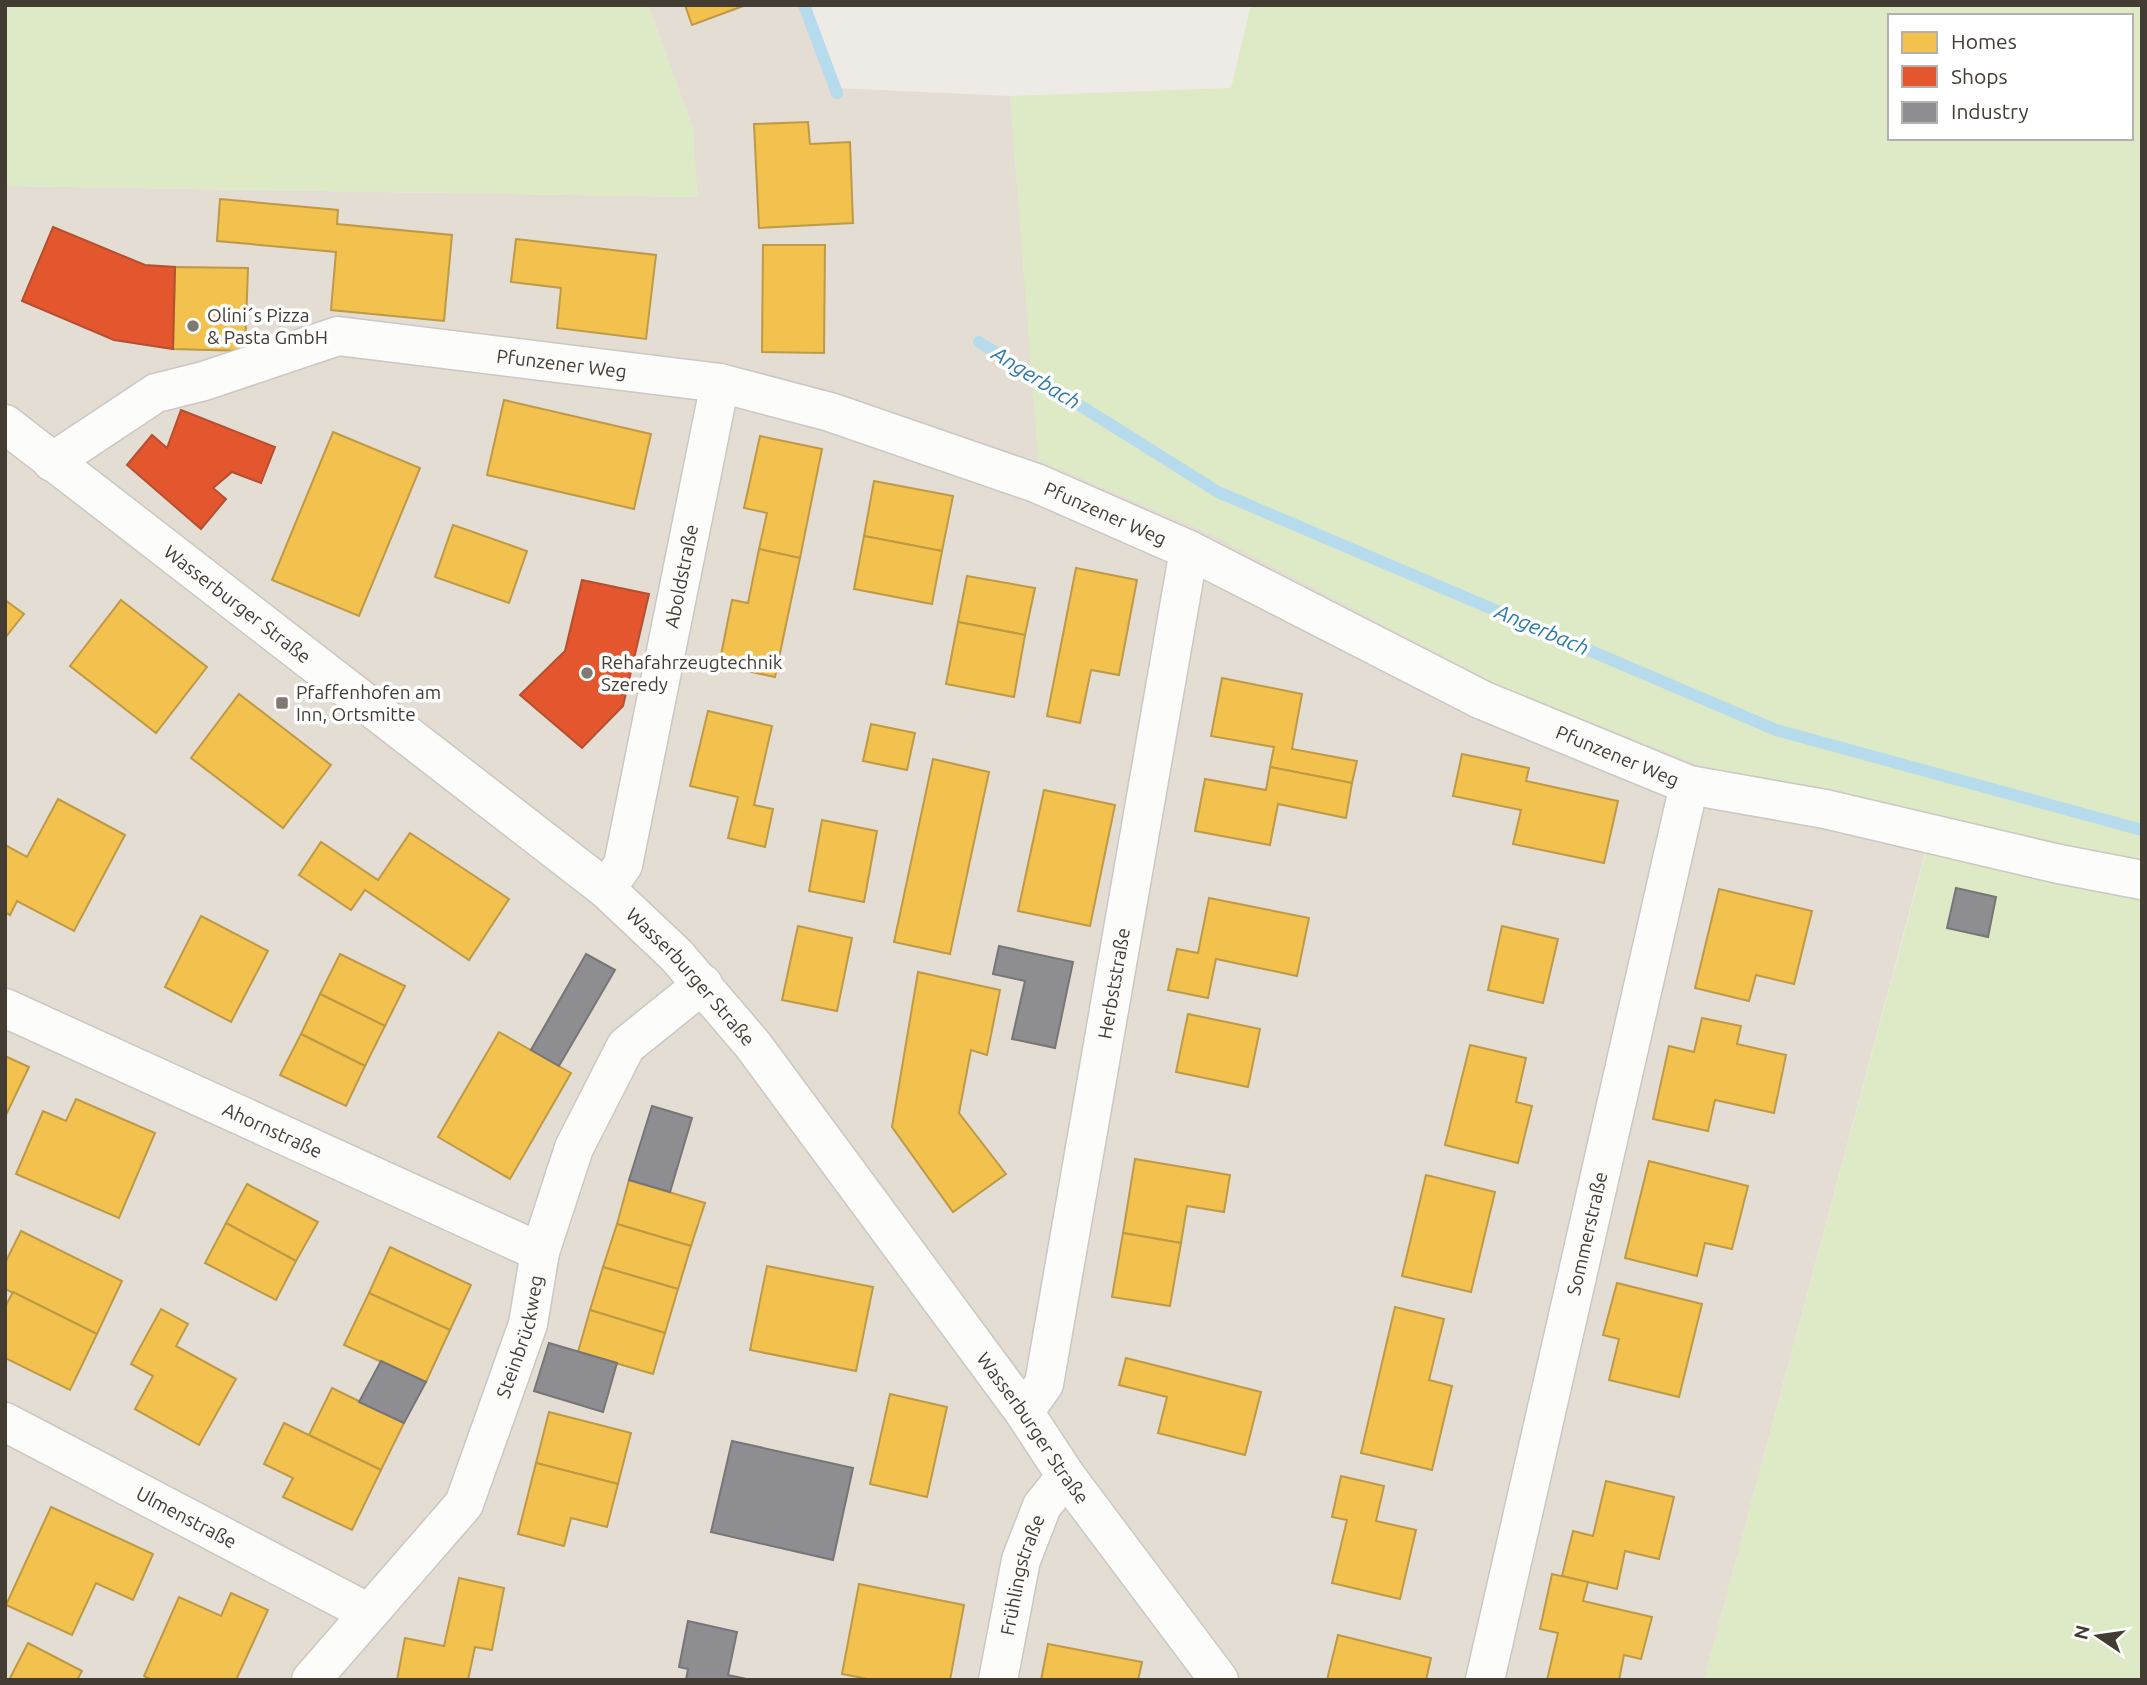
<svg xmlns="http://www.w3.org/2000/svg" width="2147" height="1685" font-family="Ubuntu,sans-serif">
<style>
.residential{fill:#e3ddd3}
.green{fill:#dee9c6;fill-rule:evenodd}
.homes{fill:#f2c14e;stroke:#be9946;stroke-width:2}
.shops{fill:#e4572e;stroke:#b44f30;stroke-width:2}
.industry{fill:#8d8d92;stroke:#777576;stroke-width:2}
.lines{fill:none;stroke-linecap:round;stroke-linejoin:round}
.stream{stroke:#b6dbed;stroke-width:12}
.minor-casing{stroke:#cbc7c2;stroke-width:41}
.minor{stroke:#fcfcfb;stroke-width:38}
.poi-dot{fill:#7f7972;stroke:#fff;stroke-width:2.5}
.labels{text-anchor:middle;stroke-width:7;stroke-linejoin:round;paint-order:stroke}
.poi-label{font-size:19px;fill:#433c33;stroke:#fff;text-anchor:start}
.street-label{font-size:19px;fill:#433c33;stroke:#fff}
.water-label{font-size:21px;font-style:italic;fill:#2c7ba6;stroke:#fff}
</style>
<rect width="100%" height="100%" fill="#eeebe6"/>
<!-- residential -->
<polygon class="residential" points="648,5 811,5 837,88 1010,96 1039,460 1204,531 1694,763 1933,823 1704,1680 5,1680 5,186 697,197 693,129"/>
<!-- green -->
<g class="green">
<polygon points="5,5 648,5 693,129 698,197 5,186"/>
<path d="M 1251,5 L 2142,5 L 2142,865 L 1933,823 L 1694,763 L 1506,689 L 1204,531 L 1038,460 L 1010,96 L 1231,88 ZM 1890,16 L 2131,16 L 2131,138 L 1890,138 Z"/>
<polygon points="1926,852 2142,897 2142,1680 1704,1680"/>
</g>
<!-- homes -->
<g class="homes">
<polygon points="685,5 746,5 692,25"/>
<polygon points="808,122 810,144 850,142 853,223 759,228 754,124"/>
<polygon points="220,199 338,210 337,224 452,235 444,321 331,310 336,252 217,241"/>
<polygon points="516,239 656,255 646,339 557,328 561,288 511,282"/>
<polygon points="763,245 825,245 824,353 762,352"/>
<polygon points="175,267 248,268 245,351 173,349"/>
<polygon points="504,400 651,434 634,509 487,475"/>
<polygon points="333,432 420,468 359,616 272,580"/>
<polygon points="760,436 822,449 800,558 759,549 767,513 744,508"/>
<polygon points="874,481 953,496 942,551 864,536"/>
<polygon points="453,525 527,551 509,603 435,577"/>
<polygon points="864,536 942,551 932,604 854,589"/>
<polygon points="759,549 800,558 775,677 719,665 732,600 748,603"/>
<polygon points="1076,568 1137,580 1119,675 1091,670 1080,723 1047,716"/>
<polygon points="967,576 1035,588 1025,635 958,622"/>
<polygon points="5,600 24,614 5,638"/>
<polygon points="121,600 207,667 156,733 70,666"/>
<polygon points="958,622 1025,635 1014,697 946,684"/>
<polygon points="1222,678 1302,694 1292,749 1357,761 1352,783 1270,767 1274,747 1211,736"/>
<polygon points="239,694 331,765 283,828 191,758"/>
<polygon points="708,711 772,726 754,805 773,809 765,847 728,838 738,797 690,786"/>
<polygon points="871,724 915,733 907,770 863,761"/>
<polygon points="1462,754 1529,768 1526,781 1618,801 1604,863 1513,844 1521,810 1453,796"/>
<polygon points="933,759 989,772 950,954 894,942"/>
<polygon points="1270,767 1352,783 1346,818 1278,804 1270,845 1195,831 1205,779 1266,790"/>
<polygon points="1044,790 1115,805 1090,926 1018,911"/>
<polygon points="58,799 125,835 74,931 17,901 10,915 5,912 5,845 27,857"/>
<polygon points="822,820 877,831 864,902 809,891"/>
<polygon points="410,833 509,899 469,960 365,890 351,910 299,875 321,842 378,880"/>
<polygon points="1719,889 1812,911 1794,984 1756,975 1749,1001 1695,988"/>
<polygon points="1209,898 1309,918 1297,976 1216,959 1208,998 1168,990 1177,949 1198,953"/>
<polygon points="201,916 268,951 231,1022 165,987"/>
<polygon points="798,926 852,938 837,1011 782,1000"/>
<polygon points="1502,926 1558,939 1543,1003 1488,990"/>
<polygon points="340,954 405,986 385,1026 320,994"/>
<polygon points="918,972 1000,990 987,1055 971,1050 959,1113 1006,1174 953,1212 892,1127"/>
<polygon points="320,994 385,1026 365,1066 301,1034"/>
<polygon points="1188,1014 1260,1029 1248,1087 1176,1072"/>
<polygon points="1702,1018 1741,1026 1737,1044 1786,1055 1774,1113 1715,1100 1708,1131 1653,1119 1669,1046 1694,1052"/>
<polygon points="499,1032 571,1073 510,1179 438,1137"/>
<polygon points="301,1034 365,1066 346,1106 280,1075"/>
<polygon points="1470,1045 1526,1058 1516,1102 1532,1106 1518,1163 1445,1145"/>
<polygon points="5,1056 29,1067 5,1117"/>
<polygon points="76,1099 155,1133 119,1218 16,1174 43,1111 66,1121"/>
<polygon points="1135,1159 1230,1175 1224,1212 1187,1206 1181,1243 1123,1233"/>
<polygon points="1649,1161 1748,1186 1732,1249 1705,1243 1697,1276 1625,1258"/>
<polygon points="1426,1175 1495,1192 1471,1292 1402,1276"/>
<polygon points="629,1180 705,1203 691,1246 617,1224"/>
<polygon points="247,1184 318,1222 296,1261 226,1223"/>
<polygon points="226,1223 296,1261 276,1300 205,1263"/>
<polygon points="617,1224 691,1246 678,1289 603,1267"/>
<polygon points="21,1231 122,1281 97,1334 5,1289 5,1263"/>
<polygon points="1123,1233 1181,1243 1170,1306 1112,1297"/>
<polygon points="390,1247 471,1285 450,1330 369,1293"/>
<polygon points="767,1266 873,1287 856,1371 750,1350"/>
<polygon points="603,1267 678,1289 665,1333 590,1310"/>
<polygon points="1617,1283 1702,1304 1679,1397 1609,1380 1619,1339 1603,1335"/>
<polygon points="13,1292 97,1334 70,1390 5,1358 5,1307"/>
<polygon points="369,1293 450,1330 426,1382 344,1345"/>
<polygon points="1395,1307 1444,1319 1429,1380 1452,1386 1432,1470 1361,1453"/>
<polygon points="161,1309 188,1324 176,1346 236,1379 199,1445 135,1409 153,1376 131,1364"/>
<polygon points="590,1310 665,1333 653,1374 578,1352"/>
<polygon points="1126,1358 1261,1392 1245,1455 1158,1433 1167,1397 1119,1385"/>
<polygon points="332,1388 404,1423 381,1470 309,1435"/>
<polygon points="890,1394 947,1407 927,1497 870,1484"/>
<polygon points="549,1412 631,1433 618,1484 536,1463"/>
<polygon points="284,1423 381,1470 352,1530 283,1497 293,1478 264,1464"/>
<polygon points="536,1463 618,1484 607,1527 571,1518 564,1546 518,1534"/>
<polygon points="1341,1476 1384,1486 1376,1521 1416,1530 1400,1599 1332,1583 1347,1520 1332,1517"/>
<polygon points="1606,1481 1674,1497 1659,1559 1625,1551 1617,1589 1562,1576 1573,1531 1593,1536"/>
<polygon points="51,1507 153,1554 133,1600 96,1583 72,1635 6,1605"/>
<polygon points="1552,1574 1588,1582 1583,1601 1652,1617 1641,1659 1624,1655 1619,1680 1547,1680 1558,1633 1540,1629"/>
<polygon points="459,1578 504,1588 492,1650 475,1647 468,1680 397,1680 405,1638 444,1646"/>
<polygon points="859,1584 964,1605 950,1680 873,1680 842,1674"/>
<polygon points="231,1593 268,1610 236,1680 152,1680 144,1676 179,1597 221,1616"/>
<polygon points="1338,1635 1431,1658 1426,1680 1327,1680"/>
<polygon points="28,1643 82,1671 77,1680 9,1680"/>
<polygon points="1048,1644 1142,1662 1138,1680 1041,1680"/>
</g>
<!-- shops -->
<g class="shops">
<polygon points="53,227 145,265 175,267 173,349 114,340 22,301"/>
<polygon points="181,410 275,447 261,483 232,472 213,488 226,499 201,529 127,465 152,435 167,448"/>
<polygon points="582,580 649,594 623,706 582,748 520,695 565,651"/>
</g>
<!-- industry -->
<g class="industry">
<polygon points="1956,888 1996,897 1988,937 1947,928"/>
<polygon points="999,946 1073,962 1055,1048 1012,1039 1025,981 993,974"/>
<polygon points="586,954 615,970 559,1066 531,1050"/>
<polygon points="652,1106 692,1118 670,1192 629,1180"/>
<polygon points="549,1343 617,1363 603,1412 534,1391"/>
<polygon points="381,1361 426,1382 404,1423 359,1402"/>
<polygon points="732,1441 853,1468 833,1560 711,1532"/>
<polygon points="688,1621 737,1632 728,1675 751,1680 686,1680 688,1669 679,1667"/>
</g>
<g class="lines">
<!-- stream -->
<g class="stream">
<polyline points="804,5 837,93"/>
<polyline points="979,342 1218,492 1776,730 2142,830"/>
</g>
<!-- minor casing -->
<g class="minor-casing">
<g id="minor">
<path id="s1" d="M 5,424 L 606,889 L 676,955 L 753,1045 L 1024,1412 L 1066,1476 L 1219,1680"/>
<path id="s2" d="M 52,462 L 156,393 L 204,381 L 338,336 L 720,383 L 830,412 L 1036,483 L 1189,550 L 1482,700 L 1689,785 L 1825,809 L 2059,864 L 2142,880"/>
<path id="s3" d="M 606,889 L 623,865 L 720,383"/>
<path id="s4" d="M 5,1008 L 540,1252"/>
<path id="s5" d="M 1024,1412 L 1044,1384 L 1189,550"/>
<path id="s6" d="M 5,1422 L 367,1612"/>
<path id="s7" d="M 311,1680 L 464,1504 L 528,1324 L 540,1252 L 574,1148 L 626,1046 L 703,984"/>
<path id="s8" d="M 998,1680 L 1021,1560 L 1042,1506 L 1066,1476"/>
<path id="s9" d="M 1485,1680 L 1689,785"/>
</g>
</g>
<!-- minor -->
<use href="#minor" class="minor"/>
</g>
<!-- markers -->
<g class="poi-dot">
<circle cx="193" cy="326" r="7"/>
<circle cx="587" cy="673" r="7"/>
<rect x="275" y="696" width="14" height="14" rx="3.5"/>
</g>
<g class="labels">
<!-- poi labels -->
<g class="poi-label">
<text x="207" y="322">Olini´s Pizza<tspan x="207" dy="22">&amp; Pasta GmbH</tspan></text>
<text x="601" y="669">Rehafahrzeugtechnik<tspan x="601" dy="22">Szeredy</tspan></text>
<text x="296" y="699">Pfaffenhofen am<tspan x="296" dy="22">Inn, Ortsmitte</tspan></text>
</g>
<!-- street labels -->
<g class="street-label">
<text dy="7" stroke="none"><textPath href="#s2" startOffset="541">Pfunzener Weg</textPath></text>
<text dy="7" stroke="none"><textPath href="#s2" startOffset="1108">Pfunzener Weg</textPath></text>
<text dy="7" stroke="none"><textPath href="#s3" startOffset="324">Aboldstraße</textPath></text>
<text dy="7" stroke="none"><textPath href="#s1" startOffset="294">Wasserburger Straße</textPath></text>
<text dy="7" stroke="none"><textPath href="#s2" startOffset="1675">Pfunzener Weg</textPath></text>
<text dy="7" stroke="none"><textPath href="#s1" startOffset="882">Wasserburger Straße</textPath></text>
<text dy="7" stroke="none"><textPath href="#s5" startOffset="441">Herbststraße</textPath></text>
<text dy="7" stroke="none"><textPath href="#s4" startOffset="294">Ahornstraße</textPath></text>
<text dy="7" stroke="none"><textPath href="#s9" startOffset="458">Sommerstraße</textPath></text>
<text dy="7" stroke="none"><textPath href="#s7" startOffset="410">Steinbrückweg</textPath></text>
<text dy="7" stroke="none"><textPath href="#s1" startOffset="1449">Wasserburger Straße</textPath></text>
<text dy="7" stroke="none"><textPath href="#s6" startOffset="205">Ulmenstraße</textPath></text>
<text dy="7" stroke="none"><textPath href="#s8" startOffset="108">Frühlingstraße</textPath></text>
</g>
<!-- water labels -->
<g class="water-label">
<text transform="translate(1036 378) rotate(32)" y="7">Angerbach</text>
<text transform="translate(1542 630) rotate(23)" y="7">Angerbach</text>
</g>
</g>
<!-- border -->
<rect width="2147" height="1685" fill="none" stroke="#433c33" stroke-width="14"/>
<!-- legend -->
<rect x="1888" y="14" width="245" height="126" fill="#ffffff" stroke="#b4b1ad" stroke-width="2"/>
<rect x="1902" y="32" width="35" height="21" fill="#f2c14e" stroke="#b4b1ad" stroke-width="2"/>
<text x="1951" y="49" font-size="21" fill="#433c33">Homes</text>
<rect x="1902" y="66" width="35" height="21" fill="#e4572e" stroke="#b4b1ad" stroke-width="2"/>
<text x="1951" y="84" font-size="21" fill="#433c33">Shops</text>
<rect x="1902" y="102" width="35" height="21" fill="#8d8d92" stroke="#b4b1ad" stroke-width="2"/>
<text x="1951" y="119" font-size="21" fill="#433c33">Industry</text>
<!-- north arrow -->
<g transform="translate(2098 1636) rotate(283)" stroke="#ffffff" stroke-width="5" paint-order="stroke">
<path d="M0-5L12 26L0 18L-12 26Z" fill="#433c33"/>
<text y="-10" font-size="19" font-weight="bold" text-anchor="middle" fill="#433c33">N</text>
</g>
</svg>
